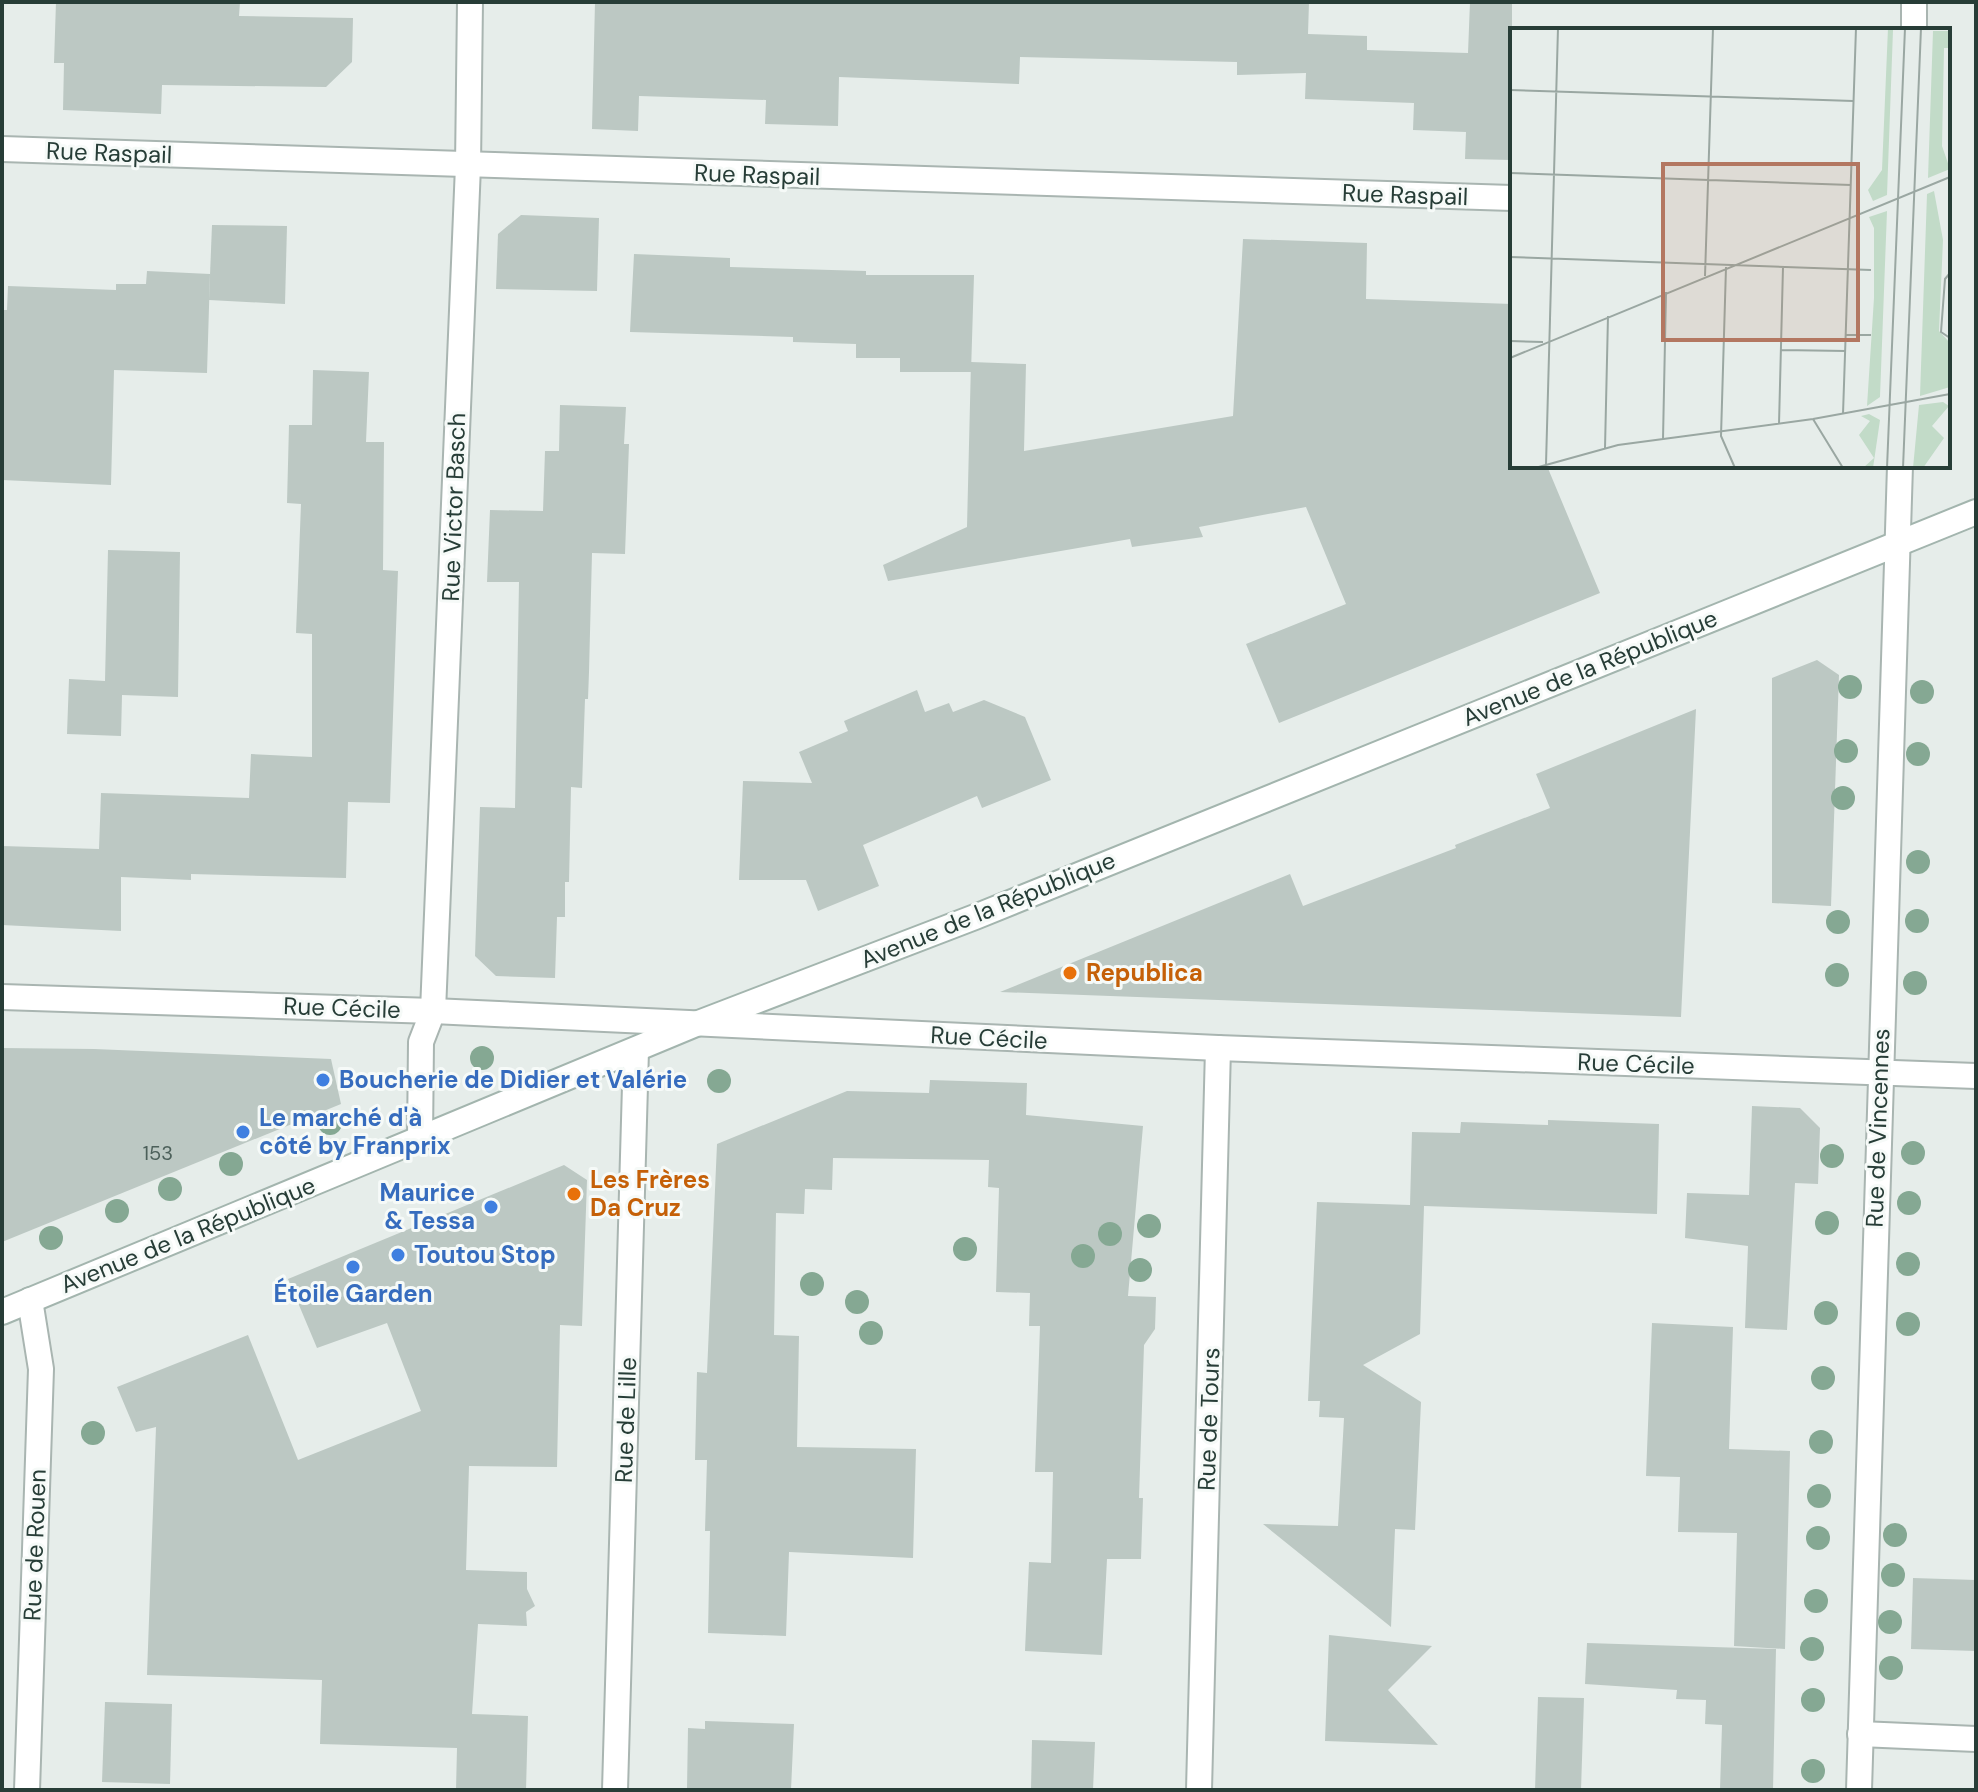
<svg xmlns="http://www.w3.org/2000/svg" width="1978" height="1792" font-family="'DM Sans',sans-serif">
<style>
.building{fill:#bcc8c3}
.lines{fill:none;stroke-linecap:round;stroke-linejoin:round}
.street-casing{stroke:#a9b5b1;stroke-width:28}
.secondary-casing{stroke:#a3b5ae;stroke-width:28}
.street{stroke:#fff;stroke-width:24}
.secondary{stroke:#fff;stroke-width:24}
.tree{fill:#85a893}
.food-dot{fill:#e8710a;stroke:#f6faf8;stroke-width:3}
.shop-dot{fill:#3f7fe0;stroke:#f6faf8;stroke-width:3}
.labels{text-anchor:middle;stroke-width:6;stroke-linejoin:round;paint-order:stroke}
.number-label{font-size:20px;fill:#4c605a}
.street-label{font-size:24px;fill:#273d37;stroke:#f6faf8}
.food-label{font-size:24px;font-weight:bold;fill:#c56008;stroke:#f6faf8;text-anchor:start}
.shop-label{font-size:24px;font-weight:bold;fill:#366cbe;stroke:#f6faf8;text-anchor:start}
.inset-road{fill:none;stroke:#9aa7a2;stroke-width:2}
.view{fill:#b37761;fill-opacity:0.15;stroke:#b37761;stroke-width:4}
.inset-edge{fill:none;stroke:#273d37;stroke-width:4}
</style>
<rect width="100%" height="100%" fill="#e6edea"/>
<!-- building -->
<g class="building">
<polygon points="56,2 240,2 239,16 353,18 352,62 326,87 162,85 161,114 63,110 64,63 54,63"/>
<polygon points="595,2 1309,2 1308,34 1367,36 1367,50 1468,53 1470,2 1512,2 1512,160 1465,159 1466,132 1413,130 1414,103 1305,99 1306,73 1237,75 1237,62 1020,57 1019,84 839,77 838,126 765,124 766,100 639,96 638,131 592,129"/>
<polygon points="521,215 599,218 597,291 496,289 498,234"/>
<polygon points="212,225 287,226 285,304 209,300"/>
<polygon points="1243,239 1367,243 1366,299 1512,304 1512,466 1547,466 1600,593 1279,723 1246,644 1346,604 1306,507 1199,527 1203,537 1132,547 1130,539 888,581 883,565 967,527 971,362 1026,364 1024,451 1233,416"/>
<polygon points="634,254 730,258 730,267 866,271 866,275 974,275 971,372 900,372 900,358 856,358 856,344 793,342 793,337 630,332"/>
<polygon points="147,271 210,274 207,373 114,370 111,485 2,480 2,310 7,310 8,286 116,290 116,284 146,284"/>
<polygon points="313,370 369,372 366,442 384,442 383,570 398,571 390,803 348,802 346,878 191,874 191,880 121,877 121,931 2,925 2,846 99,849 101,793 249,798 251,754 312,757 312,634 296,633 301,504 287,503 289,425 312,425"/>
<polygon points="560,405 626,407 624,444 629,444 625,554 592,553 589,672 588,699 585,699 582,788 571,787 569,882 565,882 565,917 557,917 555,978 496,976 475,956 480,807 515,808 519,582 487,582 490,510 543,511 545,451 559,451"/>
<polygon points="108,550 180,552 178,697 122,695 121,736 67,734 69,679 105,681"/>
<polygon points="1817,660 1839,675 1831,906 1772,903 1772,678"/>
<polygon points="917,690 925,712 949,703 953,712 984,700 1025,717 1051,780 982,808 977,796 863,845 879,886 818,911 806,880 739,880 743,781 812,783 799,752 848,731 844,721"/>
<polygon points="1696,709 1681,1017 1000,992 1290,874 1303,906 1456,848 1455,845 1550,808 1536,774"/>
<polygon points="2,1048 94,1049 331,1059 341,1104 2,1242"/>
<polygon points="930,1080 1027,1083 1026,1115 1143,1126 1128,1296 1156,1297 1155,1329 1144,1345 1139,1498 1143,1498 1141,1559 1107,1559 1102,1655 1025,1651 1029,1562 1051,1563 1053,1472 1035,1472 1040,1326 1029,1326 1030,1293 996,1292 999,1188 988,1187 989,1160 833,1158 832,1190 805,1189 804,1214 776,1213 774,1335 799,1336 797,1447 916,1449 913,1558 789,1552 786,1636 708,1633 710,1531 705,1531 707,1460 695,1460 697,1372 707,1373 717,1144 847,1091 929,1093"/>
<polygon points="1752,1106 1800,1108 1820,1128 1818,1184 1795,1183 1787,1330 1745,1328 1748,1246 1685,1238 1687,1193 1749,1195"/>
<polygon points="1548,1120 1659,1124 1657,1214 1424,1206 1420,1334 1363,1365 1421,1402 1415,1530 1395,1529 1391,1627 1263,1524 1338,1526 1344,1418 1319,1417 1320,1401 1308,1401 1317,1202 1410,1205 1412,1132 1460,1133 1461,1122 1548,1125"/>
<polygon points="564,1165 587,1180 582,1326 560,1325 557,1467 469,1466 466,1570 527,1572 527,1589 535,1606 526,1612 527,1626 478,1624 472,1714 528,1716 526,1790 456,1790 457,1748 320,1744 322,1680 147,1675 156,1427 136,1432 117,1387 248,1335 298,1460 421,1411 387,1323 317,1348 288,1279"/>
<polygon points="1652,1323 1733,1327 1729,1449 1790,1451 1785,1649 1734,1646 1737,1533 1678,1532 1680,1477 1646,1476"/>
<polygon points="1913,1578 1976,1580 1976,1651 1911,1649"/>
<polygon points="1329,1635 1432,1646 1388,1690 1438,1745 1325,1741"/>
<polygon points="1587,1643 1776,1649 1773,1790 1720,1790 1722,1725 1705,1724 1706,1700 1676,1699 1677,1690 1585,1684"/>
<polygon points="1538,1697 1584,1698 1581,1790 1535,1790"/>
<polygon points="105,1702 172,1704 170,1784 102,1782"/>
<polygon points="705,1721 794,1724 791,1790 687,1789 688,1728 705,1729"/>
<polygon points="1032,1740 1095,1742 1093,1790 1031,1790"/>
</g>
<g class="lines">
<!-- street casing -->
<g class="street-casing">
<g id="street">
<polyline points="1914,30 1914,2"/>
<polyline points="2,149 1512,198"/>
<polyline points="2,997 433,1011 1218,1048 1976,1076"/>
<polyline points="420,1139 421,1042 433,1011 468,166 470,2"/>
<polyline points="1860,1734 1976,1739"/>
<polyline points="27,1790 41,1369 30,1300"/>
<polyline points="615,1790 636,1050"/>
<polyline points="1199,1790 1218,1048"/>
<polyline points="1859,1790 1900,466"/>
</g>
</g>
<!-- secondary casing -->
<g class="secondary-casing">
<polyline id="secondary" points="2,1312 696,1024 975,917 1976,512"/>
</g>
<!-- street -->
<use href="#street" class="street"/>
<!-- secondary -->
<use href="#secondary" class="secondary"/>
</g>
<!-- trees -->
<g class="tree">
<circle cx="1850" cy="687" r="12"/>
<circle cx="1922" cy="692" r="12"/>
<circle cx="1846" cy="751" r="12"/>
<circle cx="1918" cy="754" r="12"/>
<circle cx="1843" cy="798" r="12"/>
<circle cx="1918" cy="862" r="12"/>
<circle cx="1917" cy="921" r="12"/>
<circle cx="1838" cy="922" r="12"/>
<circle cx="1837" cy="975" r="12"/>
<circle cx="1915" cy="983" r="12"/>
<circle cx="482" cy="1058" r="12"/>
<circle cx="719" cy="1081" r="12"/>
<circle cx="330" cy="1123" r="12"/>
<circle cx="1913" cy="1153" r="12"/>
<circle cx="1832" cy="1156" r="12"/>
<circle cx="231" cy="1164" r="12"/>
<circle cx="170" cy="1189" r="12"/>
<circle cx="1909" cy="1203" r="12"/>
<circle cx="117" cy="1211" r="12"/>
<circle cx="1827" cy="1223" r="12"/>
<circle cx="1149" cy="1226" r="12"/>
<circle cx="1110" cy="1234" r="12"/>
<circle cx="51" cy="1238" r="12"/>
<circle cx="965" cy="1249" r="12"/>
<circle cx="1083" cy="1256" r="12"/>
<circle cx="1908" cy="1264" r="12"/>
<circle cx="1140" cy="1270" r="12"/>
<circle cx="812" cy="1284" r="12"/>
<circle cx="857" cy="1302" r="12"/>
<circle cx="1826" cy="1313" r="12"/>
<circle cx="1908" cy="1324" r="12"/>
<circle cx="871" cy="1333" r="12"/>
<circle cx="1823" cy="1378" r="12"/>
<circle cx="93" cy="1433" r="12"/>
<circle cx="1821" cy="1442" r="12"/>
<circle cx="1819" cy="1496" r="12"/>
<circle cx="1895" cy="1535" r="12"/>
<circle cx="1818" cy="1538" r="12"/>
<circle cx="1893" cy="1575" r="12"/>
<circle cx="1816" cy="1601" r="12"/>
<circle cx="1890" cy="1622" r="12"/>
<circle cx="1812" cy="1649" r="12"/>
<circle cx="1891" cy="1668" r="12"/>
<circle cx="1813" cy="1700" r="12"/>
<circle cx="1813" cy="1771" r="12"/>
</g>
<!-- markers -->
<g class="food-dot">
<circle cx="1070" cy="973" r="8"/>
<circle cx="574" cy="1194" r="8"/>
</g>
<g class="shop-dot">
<circle cx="323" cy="1080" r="8"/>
<circle cx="243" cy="1132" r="8"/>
<circle cx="491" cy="1207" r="8"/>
<circle cx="398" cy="1255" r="8"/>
<circle cx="353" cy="1267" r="8"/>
</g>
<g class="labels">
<!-- number labels -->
<g class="number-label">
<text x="158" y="1160">153</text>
</g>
<!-- street labels -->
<g class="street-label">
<text transform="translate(109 153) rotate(2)" y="8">Rue Raspail</text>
<text transform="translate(757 175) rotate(2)" y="8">Rue Raspail</text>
<text transform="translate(1405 195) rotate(2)" y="8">Rue Raspail</text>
<text transform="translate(454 507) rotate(-88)" y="8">Rue Victor Basch</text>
<text transform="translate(1590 668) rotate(-22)" y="8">Avenue de la République</text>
<text transform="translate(988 910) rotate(-22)" y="8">Avenue de la République</text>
<text transform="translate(342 1008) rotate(2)" y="8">Rue Cécile</text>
<text transform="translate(989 1038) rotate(3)" y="8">Rue Cécile</text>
<text transform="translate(1636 1064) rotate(2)" y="8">Rue Cécile</text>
<text transform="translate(1878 1128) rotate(-88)" y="8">Rue de Vincennes</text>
<text transform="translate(188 1235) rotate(-22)" y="8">Avenue de la République</text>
<text transform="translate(1209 1419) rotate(-88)" y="8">Rue de Tours</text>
<text transform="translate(626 1420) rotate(-88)" y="8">Rue de Lille</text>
<text transform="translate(35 1545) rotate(-88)" y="8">Rue de Rouen</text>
</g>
<!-- food labels -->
<g class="food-label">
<text x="1086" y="981">Republica</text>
<text x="590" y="1188">Les Frères<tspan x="590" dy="28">Da Cruz</tspan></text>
</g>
<!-- shop labels -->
<g class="shop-label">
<text x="339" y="1088">Boucherie de Didier et Valérie</text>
<text x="259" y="1126">Le marché d'à<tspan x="259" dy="28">côté by Franprix</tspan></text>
<text x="475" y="1201" text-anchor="end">Maurice<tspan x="475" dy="28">&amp; Tessa</tspan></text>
<text x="414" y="1263">Toutou Stop</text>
<text x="353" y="1302" text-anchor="middle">Étoile Garden</text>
</g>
</g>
<!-- overview -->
<g transform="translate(1510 28)">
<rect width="440" height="440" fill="#e6edea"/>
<path d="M 378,0 L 383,2 L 377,167 L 363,173 L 358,162 L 372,142 ZM 423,3 L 440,3 L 440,20 L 434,20 L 432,118 L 440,141 L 418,150 ZM 424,163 L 433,212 L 429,303 L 440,315 L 440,359 L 410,368 L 417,166 ZM 377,183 L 370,369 L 357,378 L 364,270 L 364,200 L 359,189 ZM 433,374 L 439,378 L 422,398 L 434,410 L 413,440 L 403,440 L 409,377 ZM 359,386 L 370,392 L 363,440 L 353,440 L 364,430 L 349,407 L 360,393 L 351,388 Z" fill="#c2dbc8"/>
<path class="inset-road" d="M 0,62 L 343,73M 0,145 L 341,157M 0,229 L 361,242M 216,239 L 211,408 L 225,440M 440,245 L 435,251 L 431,304 L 440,310M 195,248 L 203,0M 336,307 L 361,307M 0,313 L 33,314M 271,322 L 336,323M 0,330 L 440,149M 333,386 L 346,0M 303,391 L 333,440M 269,396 L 273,239M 153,411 L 156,264M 95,420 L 98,288M 36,436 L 48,0M 25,440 L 108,417 L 303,391 L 440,366M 377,440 L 395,0M 393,440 L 411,0"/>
<path class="view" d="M 153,136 L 348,136 L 348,312 L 153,312 Z"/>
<rect width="440" height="440" class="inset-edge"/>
</g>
<!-- border -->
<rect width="1978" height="1792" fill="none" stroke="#273d37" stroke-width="8"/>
</svg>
